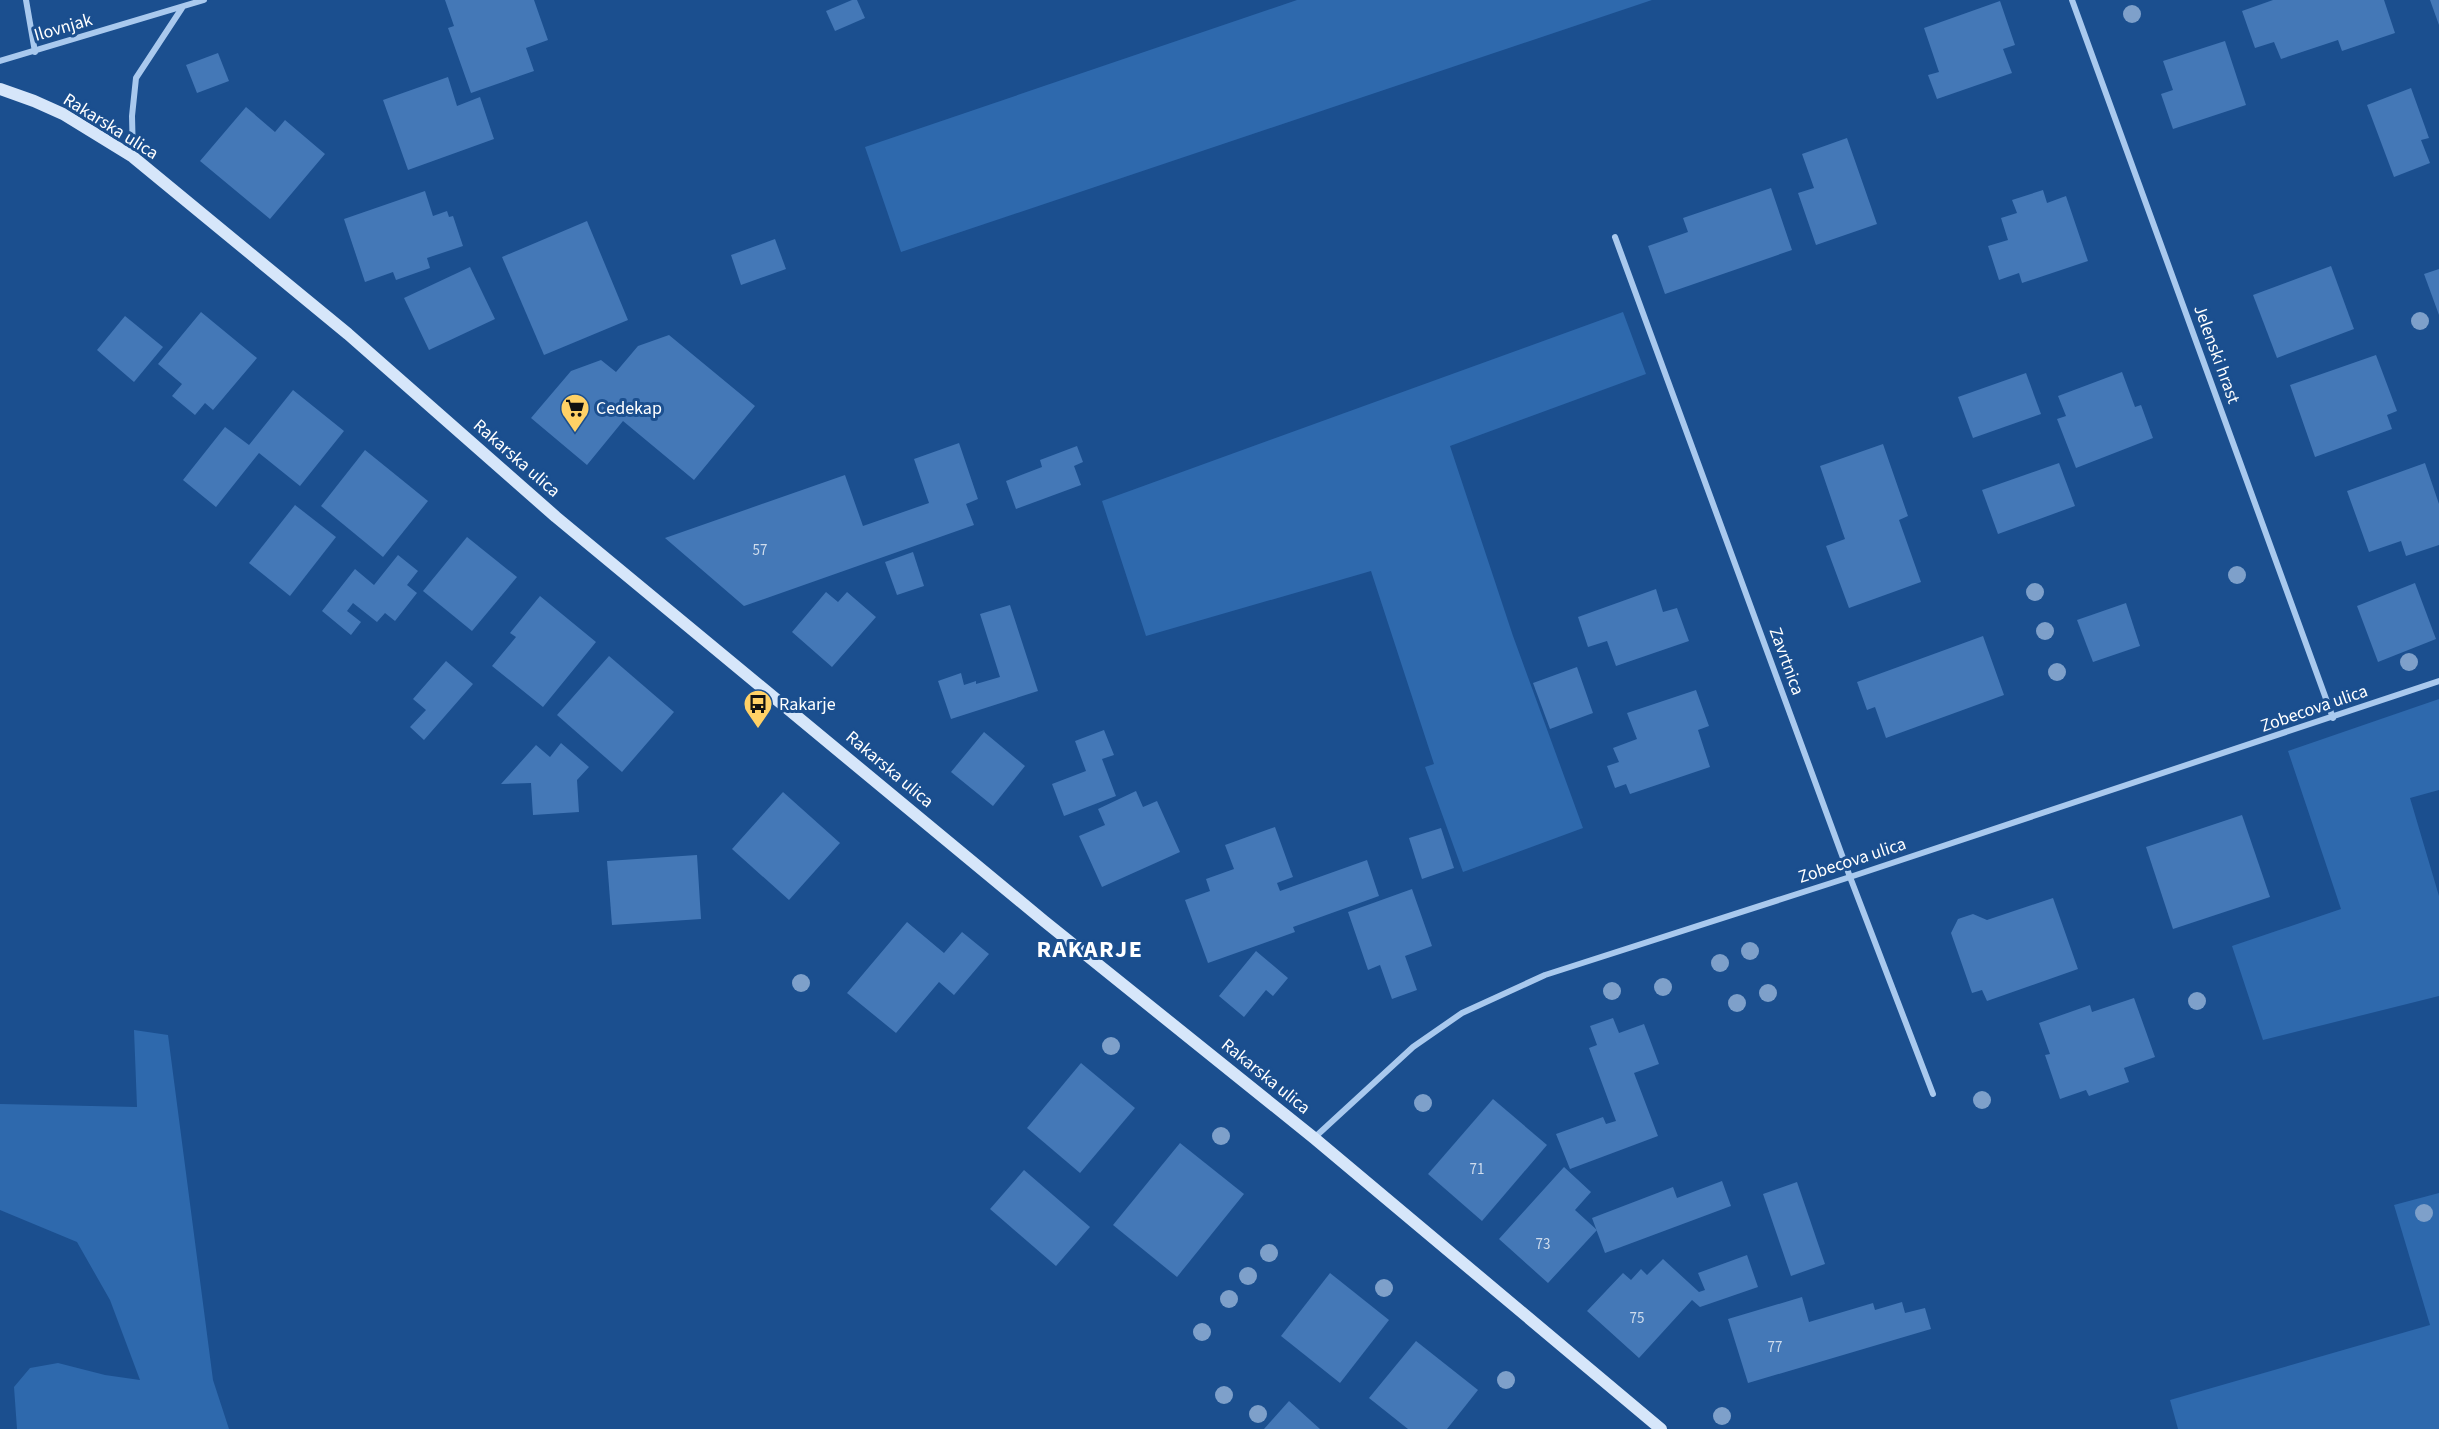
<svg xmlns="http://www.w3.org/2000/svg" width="2439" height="1429" font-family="'Source Sans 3',sans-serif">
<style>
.green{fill:#2e69ad}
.building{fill:#4478b7}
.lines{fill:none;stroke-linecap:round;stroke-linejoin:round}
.minor{stroke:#a9c9ee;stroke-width:6}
.secondary{stroke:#d6e6fa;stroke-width:12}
.tree{fill:#7ea0ca}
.labels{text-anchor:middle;stroke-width:6;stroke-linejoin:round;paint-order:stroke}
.number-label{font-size:15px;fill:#d0dded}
.street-label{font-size:18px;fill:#fff;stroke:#1b4f8f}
.poi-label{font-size:18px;fill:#fff;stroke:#1b4f8f;text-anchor:start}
.district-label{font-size:24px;font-weight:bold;letter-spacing:1.5px;fill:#fff;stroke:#1b4f8f}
</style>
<rect width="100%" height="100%" fill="#1b4f8f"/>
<!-- green -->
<g class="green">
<polygon points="1297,0 1652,0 901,252 865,147"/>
<polygon points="1623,312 1646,374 1450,446 1513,636 1583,828 1463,872 1425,767 1434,764 1371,571 1146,636 1102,501"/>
<polygon points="2439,699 2439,790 2410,798 2439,896 2439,996 2263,1040 2232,946 2341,909 2288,751"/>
<polygon points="134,1030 168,1035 213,1380 229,1429 17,1429 14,1387 30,1368 58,1363 105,1375 140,1380 110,1300 77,1242 0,1210 0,1104 137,1107"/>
<polygon points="2439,1193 2439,1429 2178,1429 2170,1400 2430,1325 2394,1205"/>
</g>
<!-- building -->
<g class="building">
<polygon points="445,0 534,0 548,40 526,48 534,71 471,93 448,28 454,26"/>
<polygon points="852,0 857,0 865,18 835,31 826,11"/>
<polygon points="2273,0 2384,0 2395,33 2342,51 2338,40 2281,59 2274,42 2255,48 2242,11"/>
<polygon points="2430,0 2439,0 2439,25"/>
<polygon points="2000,1 2015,45 2003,49 2012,73 1937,99 1928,75 1939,72 1924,28"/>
<polygon points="2225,41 2246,105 2173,129 2161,94 2173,90 2163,61"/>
<polygon points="218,53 229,81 197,93 186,65"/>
<polygon points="448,77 457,106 480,97 494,139 408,170 383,100"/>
<polygon points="2411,88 2429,138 2421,140 2430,163 2394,177 2367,105"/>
<polygon points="246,107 275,132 285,120 325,154 270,219 200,161"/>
<polygon points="1847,138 1877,224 1816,245 1798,193 1814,188 1802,154"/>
<polygon points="1771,188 1792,250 1665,294 1648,246 1688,232 1683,218"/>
<polygon points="2043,190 2047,203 2066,196 2088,261 2022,283 2019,273 1999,280 1988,246 2008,240 2001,218 2017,213 2012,200"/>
<polygon points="425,191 433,216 447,211 449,217 453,216 463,246 427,258 430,268 396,280 393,272 365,282 344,219"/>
<polygon points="587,221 628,320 544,355 502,257"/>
<polygon points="775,239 786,269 741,285 731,255"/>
<polygon points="2331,266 2354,329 2277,358 2253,295"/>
<polygon points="470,267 495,319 429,350 404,298"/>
<polygon points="2439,269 2439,315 2424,274"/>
<polygon points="201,312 257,358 213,410 205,403 195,415 172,396 182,384 158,364"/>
<polygon points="125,316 163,347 134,382 97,350"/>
<polygon points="669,335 755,406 694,480 623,421 587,465 531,418 571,371 601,360 616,372 638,346"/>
<polygon points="2376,355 2397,411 2387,415 2392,429 2315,457 2290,385"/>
<polygon points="2122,372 2135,407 2141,405 2153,438 2076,468 2057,419 2066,416 2058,396"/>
<polygon points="2026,373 2041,414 1973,438 1958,397"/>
<polygon points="293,390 344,431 300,486 259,453 216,507 183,480 225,427 249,445"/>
<polygon points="959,443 978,499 966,504 974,525 744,606 665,538 845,475 863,526 929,503 914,459"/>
<polygon points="1883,444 1908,516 1899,520 1921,582 1849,608 1826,546 1845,539 1820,466"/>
<polygon points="1077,446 1083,462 1074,466 1081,485 1016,509 1006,481 1042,467 1040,460"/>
<polygon points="365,450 428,501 383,557 321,506"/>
<polygon points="2059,463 2075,506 1998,534 1982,490"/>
<polygon points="2425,463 2439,504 2439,545 2406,556 2401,541 2369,552 2347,491"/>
<polygon points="295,505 336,537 290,596 249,563"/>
<polygon points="467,537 517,577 472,631 423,591"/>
<polygon points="913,552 924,586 897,595 885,562"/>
<polygon points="398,555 418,571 407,585 417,593 395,621 385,613 377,622 353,603 347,611 361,622 351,635 322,611 355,569 374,585"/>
<polygon points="2415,583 2436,639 2378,662 2357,606"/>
<polygon points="1656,589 1663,612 1677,608 1689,641 1616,666 1607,641 1588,647 1578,617"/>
<polygon points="826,592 838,602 847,592 876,617 832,667 792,632"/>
<polygon points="540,596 596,642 543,707 492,666 516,637 510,633"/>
<polygon points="2126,603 2140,646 2093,662 2077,620"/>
<polygon points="1010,605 1038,691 951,719 938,681 961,673 964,685 976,681 976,684 1000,677 980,614"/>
<polygon points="1983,636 2004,695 1886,738 1875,707 1867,710 1857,682"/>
<polygon points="609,656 674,712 622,772 557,715"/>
<polygon points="446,661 473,684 424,740 410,727 426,710 413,699"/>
<polygon points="1577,667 1593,713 1550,729 1533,683"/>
<polygon points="1696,690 1709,726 1698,730 1710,767 1630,794 1626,784 1615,788 1607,766 1619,762 1613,748 1637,739 1627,713"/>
<polygon points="1104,730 1114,755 1102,759 1116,796 1064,816 1052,784 1086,771 1075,741"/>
<polygon points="984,732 1025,766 993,806 951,772"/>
<polygon points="561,743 589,767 577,780 579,812 533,815 531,783 501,784 536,745 550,757"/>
<polygon points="1136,791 1143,807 1157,801 1180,852 1102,887 1079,836 1105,825 1098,809"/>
<polygon points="783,792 840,843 789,900 732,849"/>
<polygon points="2242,815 2270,897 2173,929 2146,847"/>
<polygon points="1275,827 1293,877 1277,883 1280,891 1367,860 1379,896 1293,927 1295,932 1208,963 1185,900 1210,891 1206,879 1234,869 1225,845"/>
<polygon points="1441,828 1454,868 1422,879 1409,838"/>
<polygon points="697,855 701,919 612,925 607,861"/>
<polygon points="1412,889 1432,946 1405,956 1417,990 1392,999 1380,965 1368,970 1348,912"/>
<polygon points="2053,898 2078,969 1987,1001 1982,990 1972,993 1951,933 1958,919 1973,914 1987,920"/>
<polygon points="907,922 944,953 962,932 989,954 954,995 939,982 896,1033 847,993"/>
<polygon points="1256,951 1288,978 1273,996 1266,990 1244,1017 1219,996"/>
<polygon points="2134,998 2155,1057 2124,1068 2129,1082 2089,1096 2086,1090 2060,1099 2045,1055 2050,1054 2039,1023 2090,1005 2092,1012"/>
<polygon points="1613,1018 1619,1033 1644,1024 1659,1064 1634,1073 1658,1136 1570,1169 1556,1134 1603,1117 1606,1124 1616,1121 1589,1048 1597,1045 1590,1026"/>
<polygon points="1081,1063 1135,1108 1080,1173 1027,1128"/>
<polygon points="1493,1099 1547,1145 1482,1221 1428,1174"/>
<polygon points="1180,1143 1244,1194 1177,1277 1113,1225"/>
<polygon points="1564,1167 1591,1192 1575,1210 1597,1230 1548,1283 1499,1239"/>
<polygon points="1024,1170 1090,1227 1056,1266 990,1209"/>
<polygon points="1722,1181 1731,1206 1605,1253 1592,1218 1673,1187 1677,1198"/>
<polygon points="1797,1182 1825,1264 1791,1276 1763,1194"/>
<polygon points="1747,1255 1758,1287 1700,1307 1692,1300 1639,1358 1587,1311 1623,1273 1631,1280 1641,1269 1647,1275 1663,1259 1699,1292 1705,1290 1698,1273"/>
<polygon points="1330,1273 1389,1320 1340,1383 1281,1336"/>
<polygon points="1802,1297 1809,1322 1873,1303 1875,1310 1902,1302 1905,1313 1925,1308 1931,1329 1748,1383 1728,1319"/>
<polygon points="1416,1341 1478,1390 1447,1429 1408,1429 1369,1398"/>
<polygon points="1289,1401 1320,1429 1264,1429"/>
</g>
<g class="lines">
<!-- minor -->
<g class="minor">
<polyline points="26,0 35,52"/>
<polyline points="2072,0 2333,718"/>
<polyline points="0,61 204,0"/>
<polyline points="133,157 132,116 136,78 182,8"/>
<polyline points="1615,237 1850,877 1933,1094"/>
<polyline points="1314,1138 1413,1047 1462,1013 1545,975 1850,877 2439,681"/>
</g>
<!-- secondary -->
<polyline class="secondary" points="0,89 34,101 63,114 133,157 348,334 556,517 1044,921 1314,1138 1661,1429"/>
</g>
<!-- trees -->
<g class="tree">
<circle cx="2132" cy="14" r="9"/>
<circle cx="2420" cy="321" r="9"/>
<circle cx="2237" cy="575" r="9"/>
<circle cx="2035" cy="592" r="9"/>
<circle cx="2045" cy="631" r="9"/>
<circle cx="2409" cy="662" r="9"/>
<circle cx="2057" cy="672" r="9"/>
<circle cx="1750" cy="951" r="9"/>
<circle cx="1720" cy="963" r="9"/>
<circle cx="801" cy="983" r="9"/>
<circle cx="1663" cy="987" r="9"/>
<circle cx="1612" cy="991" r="9"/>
<circle cx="1768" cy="993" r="9"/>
<circle cx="2197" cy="1001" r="9"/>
<circle cx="1737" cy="1003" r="9"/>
<circle cx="1111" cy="1046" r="9"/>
<circle cx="1982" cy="1100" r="9"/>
<circle cx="1423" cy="1103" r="9"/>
<circle cx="1221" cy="1136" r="9"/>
<circle cx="2424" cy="1213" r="9"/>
<circle cx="1269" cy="1253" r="9"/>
<circle cx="1248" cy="1276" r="9"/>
<circle cx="1384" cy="1288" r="9"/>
<circle cx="1229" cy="1299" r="9"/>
<circle cx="1202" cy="1332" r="9"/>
<circle cx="1506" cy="1380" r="9"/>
<circle cx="1224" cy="1395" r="9"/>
<circle cx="1258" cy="1414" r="9"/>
<circle cx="1722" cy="1416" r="9"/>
</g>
<!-- icons -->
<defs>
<g id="supermarket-pin" transform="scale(1.5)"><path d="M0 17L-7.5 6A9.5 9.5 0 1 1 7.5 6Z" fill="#ffd166" stroke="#1b4f8f"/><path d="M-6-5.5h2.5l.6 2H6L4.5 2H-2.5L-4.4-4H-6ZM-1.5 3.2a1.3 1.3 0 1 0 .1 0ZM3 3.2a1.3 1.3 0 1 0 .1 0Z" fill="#111"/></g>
<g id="bus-pin" transform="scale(1.5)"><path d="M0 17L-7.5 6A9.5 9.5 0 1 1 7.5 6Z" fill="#ffd166" stroke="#1b4f8f"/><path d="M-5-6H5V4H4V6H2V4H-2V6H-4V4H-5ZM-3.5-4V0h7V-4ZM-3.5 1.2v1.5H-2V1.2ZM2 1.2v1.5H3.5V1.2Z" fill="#111"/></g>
</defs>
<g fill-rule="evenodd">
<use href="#supermarket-pin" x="575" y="408"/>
<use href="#bus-pin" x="758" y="704"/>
</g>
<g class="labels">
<!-- number labels -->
<g class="number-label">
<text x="760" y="555">57</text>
<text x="1477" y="1174">71</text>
<text x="1543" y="1249">73</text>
<text x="1637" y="1323">75</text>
<text x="1775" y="1352">77</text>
</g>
<!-- street labels -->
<g class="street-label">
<text transform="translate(63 27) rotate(-16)" y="6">Ilovnjak</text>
<text transform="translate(111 126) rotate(32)" y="6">Rakarska ulica</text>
<text transform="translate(2217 354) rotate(70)" y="6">Jelenski hrast</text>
<text transform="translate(517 458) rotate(41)" y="6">Rakarska ulica</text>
<text transform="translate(1787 661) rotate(70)" y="6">Zavrtnica</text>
<text transform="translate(2314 708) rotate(-19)" y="6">Zobecova ulica</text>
<text transform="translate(890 769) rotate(40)" y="6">Rakarska ulica</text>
<text transform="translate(1852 860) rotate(-18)" y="6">Zobecova ulica</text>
<text transform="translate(1266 1076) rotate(39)" y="6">Rakarska ulica</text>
</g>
<!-- poi labels -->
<g class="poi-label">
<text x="596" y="414">Cedekap</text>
<text x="779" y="710">Rakarje</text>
</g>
<!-- district labels -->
<g class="district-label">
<text x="1090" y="957">RAKARJE</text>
</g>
</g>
</svg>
